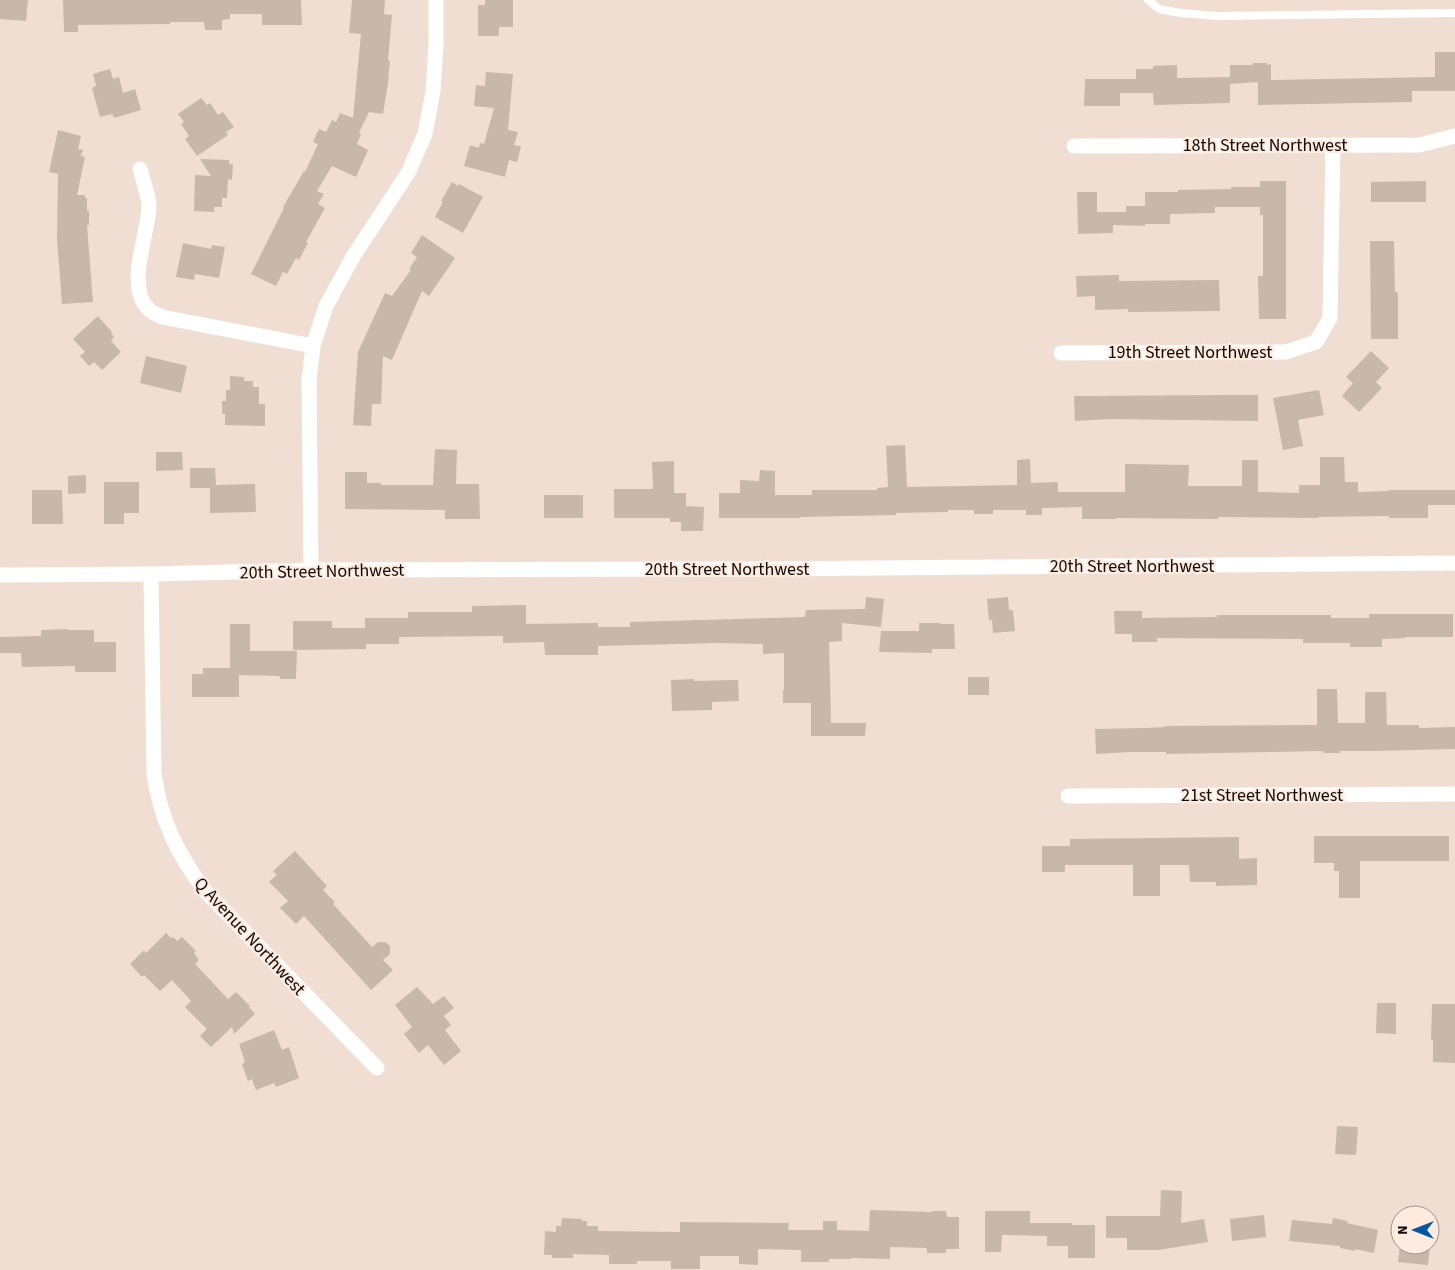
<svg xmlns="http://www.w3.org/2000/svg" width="1455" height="1270" font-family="'Source Sans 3',sans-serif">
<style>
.building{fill:#c8b7ab}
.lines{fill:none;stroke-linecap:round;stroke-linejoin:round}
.service{stroke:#fff;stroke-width:8}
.minor{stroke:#fff;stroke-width:15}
.labels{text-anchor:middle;stroke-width:4.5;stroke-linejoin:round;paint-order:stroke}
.street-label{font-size:18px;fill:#100b07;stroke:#fdebdf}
</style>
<rect width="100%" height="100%" fill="#f0ded2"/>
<!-- building -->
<g class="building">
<polygon points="0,0 28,0 26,21 0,19"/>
<polygon points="63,0 301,0 302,25 262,25 262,14 230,14 230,19 222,20 222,30 205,30 204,22 170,22 170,24 78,25 78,32 64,32"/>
<polygon points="352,0 385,0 384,14 392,15 388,60 390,61 388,77 389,77 383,114 369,112 359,133 361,134 357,144 368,150 356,177 332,166 317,191 324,194 318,204 325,208 306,242 308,243 299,260 296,258 287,274 283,272 276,286 251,274 284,208 283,207 304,171 305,172 318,144 313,142 319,129 326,132 332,120 336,122 340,113 353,118 361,34 349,33"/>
<polygon points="485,0 513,0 513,27 499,27 499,36 478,36 478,5 485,5"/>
<polygon points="1435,52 1455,52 1455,91 1412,91 1412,102 1258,105 1258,82 1230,84 1230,103 1154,105 1153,93 1120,93 1120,106 1084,106 1085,79 1136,79 1136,69 1153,69 1153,66 1177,65 1177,78 1230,77 1230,65 1253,65 1253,63 1267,63 1267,65 1271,64 1271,80 1435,77"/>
<polygon points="110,69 113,79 119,77 123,93 135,89 141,110 114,118 112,114 100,117 92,88 96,86 93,74"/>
<polygon points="486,72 513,74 508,130 518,132 514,145 521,146 517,162 509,160 505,177 464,166 470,145 479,148 480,143 484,144 494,108 474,106 476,85 485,86"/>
<polygon points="201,98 207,105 210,103 218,115 223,112 234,127 226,132 228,135 197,156 185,139 189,136 181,124 184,122 178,114"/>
<polygon points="58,130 81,136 78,149 83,150 81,156 85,157 77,195 85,195 85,198 87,198 87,211 89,211 89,225 87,225 93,302 62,304 57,239 58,174 49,172"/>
<polygon points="200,159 229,160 229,164 233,164 232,180 228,179 227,198 222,198 222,207 214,207 214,212 194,211 195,175 211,176"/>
<polygon points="1260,181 1286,181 1286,319 1259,319 1258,276 1263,276 1263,215 1260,215 1260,207 1215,207 1215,213 1170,214 1170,224 1145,224 1145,226 1113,225 1113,233 1078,234 1077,192 1097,192 1097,212 1126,212 1126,206 1145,206 1145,192 1178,192 1178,190 1231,189 1231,187 1260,187"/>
<polygon points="1426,181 1426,202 1371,202 1371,182"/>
<polygon points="452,182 458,186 459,184 483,197 463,233 435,217 443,202 441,201"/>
<polygon points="422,235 455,258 429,296 422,291 392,360 383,356 381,404 372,404 371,426 353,425 358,352 385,293 392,296 411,270 409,269 417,257 411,253"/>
<polygon points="1370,241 1394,241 1395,292 1398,292 1398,339 1371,339"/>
<polygon points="183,243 211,249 212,245 225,247 219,278 195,274 194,280 176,277"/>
<polygon points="1119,275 1119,281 1219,280 1220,311 1128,312 1128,309 1095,310 1095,296 1077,297 1076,276"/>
<polygon points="98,316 112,332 111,333 114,337 111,341 121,352 102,370 94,362 89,366 80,356 85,352 73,339"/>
<polygon points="1371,351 1389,368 1376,382 1382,388 1359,412 1342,396 1353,383 1346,377"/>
<polygon points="146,356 187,366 181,393 140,383"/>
<polygon points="230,376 244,377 244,381 253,381 253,387 259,387 259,404 265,404 265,426 225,425 225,414 222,414 222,401 226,401 226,390 230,390"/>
<polygon points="1319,390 1324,415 1298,420 1303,446 1283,450 1273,398"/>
<polygon points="1232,395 1258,395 1258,421 1110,419 1075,421 1074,396"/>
<polygon points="905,445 907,487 1017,485 1017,460 1030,459 1031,483 1058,482 1058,492 1125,492 1125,464 1189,465 1188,486 1242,486 1242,460 1258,460 1258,492 1299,493 1299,485 1320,485 1320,457 1344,457 1345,482 1358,482 1358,492 1389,491 1389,490 1455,490 1455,505 1428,505 1428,518 1389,518 1389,516 1318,517 1318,518 1218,517 1218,519 1116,518 1116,519 1082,519 1082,507 1042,508 1042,515 1026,515 1026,510 993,510 993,514 974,514 974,510 948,510 948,512 896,513 896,515 800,517 800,518 719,518 719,493 740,493 740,480 759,481 760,470 775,471 775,495 812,495 812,490 877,490 877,488 888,487 886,446"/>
<polygon points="435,449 457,450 456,484 479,484 480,519 445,519 445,510 345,509 345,472 367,472 367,483 381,483 381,485 433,485"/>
<polygon points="156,452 182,452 183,470 156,471"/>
<polygon points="674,461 674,493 686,493 686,506 704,507 703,531 681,531 681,522 670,522 670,518 614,518 614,489 653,489 652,462"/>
<polygon points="190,468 215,468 216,485 255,484 256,512 210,513 210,488 190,488"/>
<polygon points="86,475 86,493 68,494 68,476"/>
<polygon points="104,482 139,482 139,513 124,513 124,524 104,524"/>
<polygon points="32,490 62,490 63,524 32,524"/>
<rect x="544" y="495" width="39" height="23"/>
<polygon points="866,597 884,599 881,627 842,623 842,641 829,642 831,723 866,723 865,736 811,736 811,703 783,703 783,690 784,690 784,653 763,654 763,644 718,643 598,646 598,655 545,655 544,642 503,643 503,636 399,637 399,644 366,644 366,649 293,650 293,621 332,621 332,628 365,628 365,618 408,618 408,612 472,612 472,606 526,605 526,624 598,623 598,627 630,627 630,622 805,617 806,610 865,609"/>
<polygon points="1008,597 1009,610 1013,610 1015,631 993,633 992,620 989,621 987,599"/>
<polygon points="1114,611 1142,611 1142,618 1217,617 1217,615 1331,615 1331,618 1369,618 1369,614 1453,614 1453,637 1405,637 1405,638 1382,639 1382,647 1350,647 1350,643 1303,643 1303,639 1157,638 1157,642 1132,642 1132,634 1115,634"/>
<polygon points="919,623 940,623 940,624 954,624 955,649 932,649 932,653 879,652 881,631 919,631"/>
<polygon points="230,624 250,624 250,651 297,651 296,679 280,679 280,676 239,675 239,697 192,697 192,674 203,674 203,668 230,668"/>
<polygon points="67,629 67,630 94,630 94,642 116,642 116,672 75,672 75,666 22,667 21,653 0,653 0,637 41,636 41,630"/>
<rect x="968" y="677" width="21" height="18"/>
<polygon points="694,679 694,681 738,680 739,701 712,702 712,710 672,711 671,680"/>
<polygon points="1317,689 1337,689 1338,723 1365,723 1365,692 1386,692 1387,725 1419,725 1419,728 1455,727 1455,749 1373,751 1340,751 1340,753 1323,753 1323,751 1166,754 1166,752 1131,752 1096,754 1095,729 1146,728 1165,727 1165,726 1317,725"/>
<polygon points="1314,836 1449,836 1449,861 1360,861 1360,898 1339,898 1339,871 1334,871 1334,863 1314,863"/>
<polygon points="1239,837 1239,859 1257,858 1257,885 1216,886 1216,882 1190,882 1189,865 1160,865 1160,896 1133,896 1133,865 1065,865 1065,872 1042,872 1042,846 1070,846 1070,839"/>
<polygon points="295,851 327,886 323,890 335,902 333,904 372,947 378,942 385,942 390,946 390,954 383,960 393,970 371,990 304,916 296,924 280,908 288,901 269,882 277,875 273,871"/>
<polygon points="166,933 171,938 173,937 177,941 182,937 196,951 194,953 199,960 195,964 228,999 236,992 250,1006 249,1007 255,1014 234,1034 232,1027 211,1047 200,1036 207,1029 185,1007 191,1001 172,980 160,991 144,975 142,977 130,964 144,950 146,953"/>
<polygon points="417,987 433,1004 444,996 454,1008 444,1016 451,1025 445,1030 461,1051 444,1065 428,1045 419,1053 404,1034 412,1027 395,1005"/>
<polygon points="1377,1003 1396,1003 1396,1034 1376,1033"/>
<polygon points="1432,1004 1455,1004 1455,1063 1433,1062 1433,1040 1431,1040"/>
<polygon points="274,1030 282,1050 289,1047 299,1078 276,1087 274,1083 256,1090 252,1079 248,1081 242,1064 245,1062 239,1044"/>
<polygon points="1337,1126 1358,1127 1356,1155 1335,1154"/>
<polygon points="1161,1190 1182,1191 1181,1223 1204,1219 1208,1242 1158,1250 1127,1250 1127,1238 1106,1238 1106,1216 1160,1216"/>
<polygon points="870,1210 932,1212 932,1211 946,1211 947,1217 959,1217 959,1249 946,1249 946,1253 927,1253 927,1248 890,1247 890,1259 851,1258 851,1259 829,1259 829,1262 801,1262 801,1250 758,1249 758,1265 739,1264 739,1256 700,1256 700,1269 671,1269 671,1261 637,1261 637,1264 609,1264 609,1255 573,1254 573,1258 552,1258 552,1255 544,1255 545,1231 556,1232 556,1226 561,1226 562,1218 582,1219 582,1221 587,1221 587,1226 598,1226 598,1231 680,1232 680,1222 789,1223 788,1230 823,1230 823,1221 837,1221 837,1230 869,1231"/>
<polygon points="985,1211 1030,1211 1030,1223 1072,1223 1072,1225 1095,1225 1095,1258 1068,1258 1068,1246 1047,1246 1047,1236 1002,1235 1001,1252 985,1252"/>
<polygon points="1264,1215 1266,1237 1232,1241 1230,1219"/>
<polygon points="1333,1218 1348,1221 1347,1223 1378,1230 1374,1253 1355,1249 1355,1251 1340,1248 1340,1246 1289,1241 1292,1220 1332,1224"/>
<polygon points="1400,1245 1430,1245 1428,1265 1398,1262"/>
</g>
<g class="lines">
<!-- service -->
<polyline class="service" points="1148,0 1159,9 1180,13 1219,16 1455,13"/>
<!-- minor -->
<g class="minor">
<polyline points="1074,146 1419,145 1455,136"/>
<path d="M 140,169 C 143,180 149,197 149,207 C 148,236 123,291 152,312 C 155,314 159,315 162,317 L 313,346"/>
<polyline points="1061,353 1286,352 1316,342 1330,318 1333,145"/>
<polyline points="311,570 309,380 313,346 326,306 354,255 408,173 425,134 433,91 436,44 436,0"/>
<path d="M 151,574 L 154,774 C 161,821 177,853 205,891 L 377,1068"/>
<polyline points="0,575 151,574 311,570 753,569 1455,563"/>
<polyline points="1068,796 1455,794"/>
</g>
</g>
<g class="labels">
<!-- street labels -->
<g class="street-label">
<text x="1265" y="151">18th Street Northwest</text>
<text x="1190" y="358">19th Street Northwest</text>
<text x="1132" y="572">20th Street Northwest</text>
<text x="727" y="575">20th Street Northwest</text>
<text transform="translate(322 571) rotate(-1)" y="6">20th Street Northwest</text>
<text x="1262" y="801">21st Street Northwest</text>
<text transform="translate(250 936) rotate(47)" y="6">Q Avenue Northwest</text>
</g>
</g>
<!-- north arrow -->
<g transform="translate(1415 1230) rotate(270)"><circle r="24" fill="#fdebdf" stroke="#9e9189"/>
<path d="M0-4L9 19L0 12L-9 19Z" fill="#0356a4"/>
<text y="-8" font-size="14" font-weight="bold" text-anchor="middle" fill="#100b07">N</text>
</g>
</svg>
